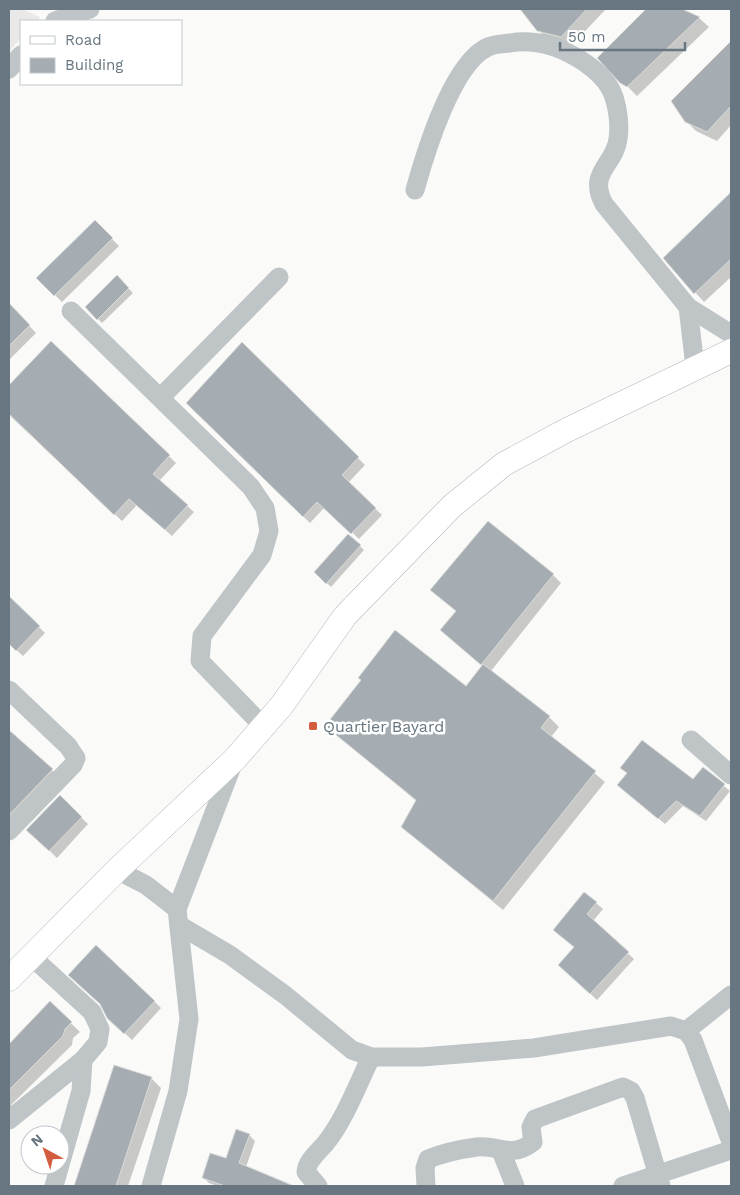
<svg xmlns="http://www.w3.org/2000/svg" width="740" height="1195" font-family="'Work Sans',sans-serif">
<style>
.built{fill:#e8e9e8}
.shadow{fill:#0003}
.building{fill:#a5adb2;stroke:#dcdcda}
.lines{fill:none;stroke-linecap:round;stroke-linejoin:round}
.major-casing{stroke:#b3b8bc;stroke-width:25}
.minor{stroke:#bfc4c7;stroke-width:19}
.major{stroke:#fff;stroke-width:24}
.poi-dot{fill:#d35e3f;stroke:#fff;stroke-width:2}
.labels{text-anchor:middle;stroke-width:5;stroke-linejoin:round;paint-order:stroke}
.poi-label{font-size:16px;fill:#677680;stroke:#fff;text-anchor:start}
</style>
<rect width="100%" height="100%" fill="#fafaf8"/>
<!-- built -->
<polygon class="built" points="9,9 22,9 40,17 37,21 21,21 21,38 9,52"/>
<!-- shadow -->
<g class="shadow">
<polygon points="530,9 606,9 571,46 548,41 525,14"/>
<polygon points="648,9 683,9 699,18 709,27 637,96 599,58"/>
<polygon points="731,43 731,125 717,141 696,131 686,121 673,101"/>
<polygon points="731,194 731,277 704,302 664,258"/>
<polygon points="95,222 119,246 62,302 38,278"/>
<polygon points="117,277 133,293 102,323 86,307"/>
<polygon points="13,309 36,333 9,360 9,314"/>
<polygon points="51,343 176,463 159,481 194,512 172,536 137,505 122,521 9,415 9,387"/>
<polygon points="242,344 365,465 348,483 382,515 359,539 325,507 310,523 187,403"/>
<polygon points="348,535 364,550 331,587 315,572"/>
<polygon points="553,575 561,583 491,671 549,717 559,727 551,737 605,782 503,910 402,827 416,801 327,726 466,688 483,666 450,638 457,612 431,590"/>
<polygon points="9,598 45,633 23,656 9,643"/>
<polygon points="9,730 59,777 9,829"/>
<polygon points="622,768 693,781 703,769 730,791 706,821 683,806 665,824 625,791 628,774"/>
<polygon points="60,797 88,824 57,858 28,830"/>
<polygon points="596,903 603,909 593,921 634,959 597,1000 566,971 575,948 561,936"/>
<polygon points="154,1001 161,1008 132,1040 116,1025"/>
<polygon points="50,1003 80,1032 73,1038 72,1045 11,1105 18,1111 9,1120 9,1046"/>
<polygon points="115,1067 151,1078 161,1088 128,1186 75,1186"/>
<polygon points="249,1135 255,1141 246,1167 293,1186 217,1186 209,1183 203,1177 226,1160"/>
</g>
<!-- building -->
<g class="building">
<polygon points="520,9 587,9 561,37 537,31"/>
<polygon points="646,9 682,9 700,17 627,87 620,83 597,58"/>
<polygon points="731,41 731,106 707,132 685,122 671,101"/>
<polygon points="731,192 731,259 694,294 663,258"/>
<polygon points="95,220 113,238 54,296 36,278"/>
<polygon points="117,275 129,288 97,320 85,307"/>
<polygon points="9,303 30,325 9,346"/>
<polygon points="51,341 170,455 153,474 188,505 165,530 129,499 114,515 9,414 9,385"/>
<polygon points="242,342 359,457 342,475 376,508 351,534 317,502 303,517 186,403"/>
<polygon points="488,521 554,574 481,665 440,630 456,611 430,590"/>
<polygon points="348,534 361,545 326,584 314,572"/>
<polygon points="9,596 40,626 16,651 9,644"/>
<polygon points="395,630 466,686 483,664 550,716 541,728 596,771 493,901 401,827 416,800 325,726 361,680 358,678"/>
<polygon points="9,730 53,769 10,814 9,813"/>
<polygon points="642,740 693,779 703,767 725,784 700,816 676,801 658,819 617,785 627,773 620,768"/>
<polygon points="60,795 82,817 49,851 26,830"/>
<polygon points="584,892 597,902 587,914 629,952 590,994 558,965 574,947 553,930"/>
<polygon points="96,945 155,1001 124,1034 107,1018 100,1004 68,975"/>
<polygon points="50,1001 72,1022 65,1029 63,1036 9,1090 9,1044"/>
<polygon points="114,1065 152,1077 116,1186 74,1186"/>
<polygon points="236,1129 250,1134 239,1163 294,1186 225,1186 202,1178 210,1153 226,1158"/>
</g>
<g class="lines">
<!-- major casing -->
<g class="major-casing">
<polyline id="major" points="9,979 117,870 235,759 282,705 345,616 452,506 504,464 567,430 731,351"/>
</g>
<!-- minor -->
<g class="minor">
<polyline points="55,21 90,9"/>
<polyline points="9,69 21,55"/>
<path d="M 415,190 C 425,154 452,63 488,47 C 494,44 503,44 510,43 C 527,40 547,43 562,50 C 582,59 607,75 614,97 C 618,109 620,126 618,139 C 615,165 587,172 604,204 L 688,307 L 731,334"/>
<polyline points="688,307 695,367"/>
<polyline points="71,311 251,487 265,508 269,531 262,555 202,636 200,661 264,727"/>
<polyline points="161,397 279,277"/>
<polyline points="9,690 68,746 76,758 73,765 9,831"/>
<polyline points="691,740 731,775"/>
<polyline points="117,870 146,885 177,909"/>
<polyline points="179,925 230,955 285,995 352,1050 371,1057 422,1057 534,1048 671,1026 686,1031 693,1040 731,1142"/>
<polyline points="31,956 92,1012 100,1029 98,1042 83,1060 81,1091 54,1186"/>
<polyline points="686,1031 731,995"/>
<polyline points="9,1120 83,1060"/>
<polyline points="501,1151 515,1186"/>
<polyline points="151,1186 178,1091 189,1019 177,909 234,761"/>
<path d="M 318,1186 L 306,1172 C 307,1161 317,1153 325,1144 C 345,1119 357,1086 371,1057"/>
<path d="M 426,1186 L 425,1168 L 428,1159 C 443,1153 462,1149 477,1147 C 500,1145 511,1159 533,1142 L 531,1127 L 535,1119 L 623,1087 L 631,1091 L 635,1098 L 661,1186"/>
<polyline points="623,1186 731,1150"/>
</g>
<!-- major -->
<use href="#major" class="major"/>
</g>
<!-- markers -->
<rect class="poi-dot" x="308" y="721" width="10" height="10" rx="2.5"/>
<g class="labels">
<!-- poi labels -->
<g class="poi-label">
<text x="323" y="732">Quartier Bayard</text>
</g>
</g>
<!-- border -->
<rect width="740" height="1195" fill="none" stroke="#677680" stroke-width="20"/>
<!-- legend -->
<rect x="20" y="20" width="162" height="65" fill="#ffffff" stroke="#c2c8cc"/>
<rect x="30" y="36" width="25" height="8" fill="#ffffff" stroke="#c2c8cc"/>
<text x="65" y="45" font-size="15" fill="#677680">Road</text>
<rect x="30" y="58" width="25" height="15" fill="#a5adb2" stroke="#c2c8cc"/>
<text x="65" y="70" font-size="15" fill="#677680">Building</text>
<!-- north arrow -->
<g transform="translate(45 1150) rotate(320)"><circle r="24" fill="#ffffff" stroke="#c2c8cc"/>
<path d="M0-4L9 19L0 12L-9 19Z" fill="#d35e3f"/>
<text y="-8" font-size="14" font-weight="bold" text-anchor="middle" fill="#677680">N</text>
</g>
<!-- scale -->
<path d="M560 42v8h125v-8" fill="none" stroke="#677680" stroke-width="2.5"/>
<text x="568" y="42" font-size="15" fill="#677680" stroke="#ffffff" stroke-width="4" paint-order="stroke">50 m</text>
</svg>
